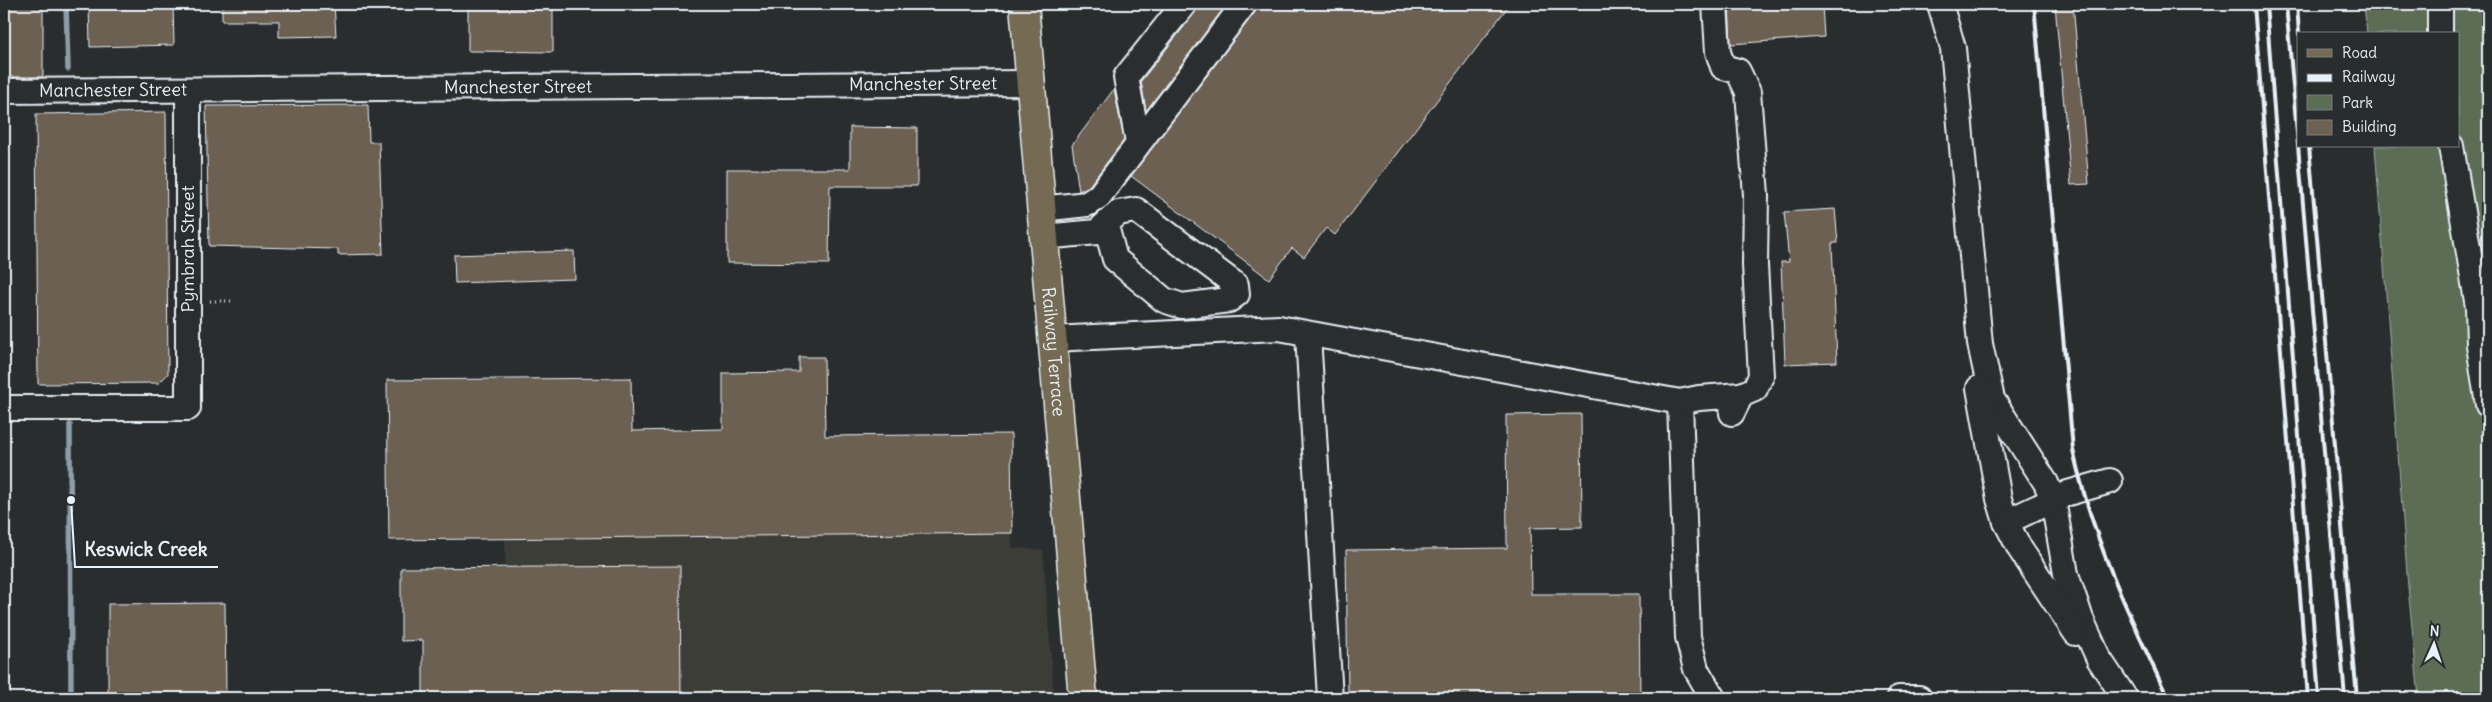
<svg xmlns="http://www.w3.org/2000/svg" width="2492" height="702" font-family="Delius,sans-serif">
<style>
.built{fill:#3e3d39}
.green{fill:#5c6c55;stroke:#a2aea6}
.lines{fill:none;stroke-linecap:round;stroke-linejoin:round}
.stream{stroke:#8d9da9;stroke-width:5.5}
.building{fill:#6c6153;stroke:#e8f1f8}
.minor-casing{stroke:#e8f1f8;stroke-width:28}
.major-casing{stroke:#e8f1f8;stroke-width:31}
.path{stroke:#e8f1f8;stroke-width:3;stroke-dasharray:1 4;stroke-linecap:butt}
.minor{stroke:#2a2d2e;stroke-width:24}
.major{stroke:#746b52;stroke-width:28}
.rail{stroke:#e8f1f8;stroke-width:4}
.labels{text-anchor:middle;stroke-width:4;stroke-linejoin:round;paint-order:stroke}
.street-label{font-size:18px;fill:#e8f1f8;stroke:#2a2d2e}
.leader{fill:none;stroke:#e8f1f8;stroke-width:2}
.callout-dot{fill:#e8f1f8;stroke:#2a2d2e;stroke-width:2}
.callout-label{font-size:19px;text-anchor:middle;font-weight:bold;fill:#e8f1f8;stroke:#2a2d2e;stroke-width:4;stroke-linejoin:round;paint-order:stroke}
</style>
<rect width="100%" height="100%" fill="#2a2d2e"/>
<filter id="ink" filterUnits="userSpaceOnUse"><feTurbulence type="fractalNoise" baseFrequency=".02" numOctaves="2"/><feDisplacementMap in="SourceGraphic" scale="10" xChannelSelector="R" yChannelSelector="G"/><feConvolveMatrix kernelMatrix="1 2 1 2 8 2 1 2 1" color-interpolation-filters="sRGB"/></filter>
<g filter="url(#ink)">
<!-- built -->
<polygon class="built" points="1012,533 1012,548 1043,550 1054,698 507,698 505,539"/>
<!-- green -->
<polygon class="green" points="2364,4 2488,4 2488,698 2419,698 2408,587 2375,146 2458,146 2458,34 2367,34"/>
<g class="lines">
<!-- stream -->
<g class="stream">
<polyline points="66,4 68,69"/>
<polyline points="70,425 71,698"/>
</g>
</g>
<!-- building -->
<g class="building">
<rect x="4" y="4" width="39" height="73"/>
<polygon points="89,4 173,4 174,45 90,47"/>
<polygon points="222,4 334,4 336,36 279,37 279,21 222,21"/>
<polygon points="1197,4 1227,4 1146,111 1141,81 1195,13"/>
<polygon points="1257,4 1510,4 1335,235 1326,228 1304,257 1292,248 1269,279 1131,176 1255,12"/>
<polygon points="1729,4 1822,4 1824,37 1731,44"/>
<polygon points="2055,4 2073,4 2089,184 2071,185"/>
<polygon points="468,8 553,9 553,52 468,51"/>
<polygon points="1114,89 1124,140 1089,186 1079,191 1072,145"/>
<polygon points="368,105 369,142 379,142 383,254 338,255 338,249 209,246 206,106"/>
<polygon points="166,112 168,374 159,383 38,384 36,114"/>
<polygon points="850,127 917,128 917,186 830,186 829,264 727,263 727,169 850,169"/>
<polygon points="1835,209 1838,243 1832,243 1837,362 1785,364 1781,262 1789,262 1784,212"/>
<polygon points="574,251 575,279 455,283 454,255"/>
<polygon points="799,357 824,357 825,436 1011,434 1012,533 389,540 387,380 631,378 632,431 723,429 723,373 799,372"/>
<polygon points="1581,414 1582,527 1530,528 1531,594 1639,594 1640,698 1348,698 1346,550 1507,548 1506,415"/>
<polygon points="680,566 681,698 423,698 423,640 401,641 401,568"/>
<polygon points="225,603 226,698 108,698 108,604"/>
</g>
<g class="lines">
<!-- minor casing -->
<g class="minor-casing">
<g id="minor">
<polyline points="1715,4 1718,52 1723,67 1738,71 1748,92 1756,195 1755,265 1761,376 1755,389 1741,395 1732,413"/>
<polyline points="1940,4 1953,48 1980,344 1992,399 2046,483 2053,500 2066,574 2081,619 2099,659 2125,698"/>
<polyline points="2440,4 2440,34"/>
<path id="s1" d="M 4,91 L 1031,83"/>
<polyline points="1138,142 1126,77 1184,4"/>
<polyline points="2451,146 2478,307 2479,345 2488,405"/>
<polyline points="1041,209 1087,204 1099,196 1244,4"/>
<polyline points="1043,237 1097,232 1118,213 1136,210 1236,285 1237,294 1229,300 1182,306 1164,300 1115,259 1106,226"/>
<polyline points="1308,335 1330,698"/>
<polyline points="1052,339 1279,328 1680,402 1688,637 1696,669 1713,698"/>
<polyline points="1979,388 1999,499 2006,522 2020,549 2076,633"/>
<polyline points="1680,402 1699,398 1741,395"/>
<polyline points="4,408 188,408 188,90"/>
<polyline points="2006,522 2068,493 2110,481"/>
<polyline points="1899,698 1919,698"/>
</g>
</g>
<!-- major casing -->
<g class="major-casing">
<g id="major">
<path id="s2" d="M 1024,4 L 1083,698"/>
</g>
</g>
<!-- path -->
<polyline class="path" points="210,301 232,301"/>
<!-- minor -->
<use href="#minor" class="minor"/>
<!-- major -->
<use href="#major" class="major"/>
<!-- rail -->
<g class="rail">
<path d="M 2034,4 L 2073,450 C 2093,541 2129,615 2168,698"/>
<polyline points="2254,4 2308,698"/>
<polyline points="2266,4 2319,698"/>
<polyline points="2286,4 2345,698"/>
<polyline points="2297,4 2299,34"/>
<polyline points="2309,146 2357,698"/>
</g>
</g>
</g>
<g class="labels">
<!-- street labels -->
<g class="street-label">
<text dy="6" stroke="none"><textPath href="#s1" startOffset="919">Manchester Street</textPath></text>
<text dy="6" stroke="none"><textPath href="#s1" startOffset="514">Manchester Street</textPath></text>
<text dy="6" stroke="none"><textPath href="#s1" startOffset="109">Manchester Street</textPath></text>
<text transform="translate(188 249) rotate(-90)" y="6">Pymbrah Street</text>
<text dy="6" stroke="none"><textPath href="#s2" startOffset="349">Railway Terrace</textPath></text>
</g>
</g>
<!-- callouts -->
<path class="leader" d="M71 500L75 567H218"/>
<circle class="callout-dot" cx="71" cy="500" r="5"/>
<g class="callout-label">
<text x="146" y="556">Keswick Creek</text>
</g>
<!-- margin -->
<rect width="2492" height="702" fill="none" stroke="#2a2d2e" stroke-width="20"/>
<rect x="10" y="10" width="2472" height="682" fill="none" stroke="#e8f1f8" stroke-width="2" filter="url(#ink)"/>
<!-- legend -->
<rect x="2297" y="32" width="162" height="115" fill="#2a2d2e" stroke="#767b7f"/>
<rect x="2307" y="49" width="25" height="8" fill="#746b52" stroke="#767b7f"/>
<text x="2342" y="58" font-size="15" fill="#e8f1f8">Road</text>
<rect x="2307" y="74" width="25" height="8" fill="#e8f1f8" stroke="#767b7f"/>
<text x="2342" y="82" font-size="15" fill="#e8f1f8">Railway</text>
<rect x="2307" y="95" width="25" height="15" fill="#5c6c55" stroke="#767b7f"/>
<text x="2342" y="108" font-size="15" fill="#e8f1f8">Park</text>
<rect x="2307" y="120" width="25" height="15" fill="#6c6153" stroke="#767b7f"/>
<text x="2342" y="132" font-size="15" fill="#e8f1f8">Building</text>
<!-- north arrow -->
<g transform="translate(2434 644) rotate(3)" stroke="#2a2d2e" stroke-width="4" paint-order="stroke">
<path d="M0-4L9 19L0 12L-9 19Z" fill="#e8f1f8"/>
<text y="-8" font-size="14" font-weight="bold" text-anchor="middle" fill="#e8f1f8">N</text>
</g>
</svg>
